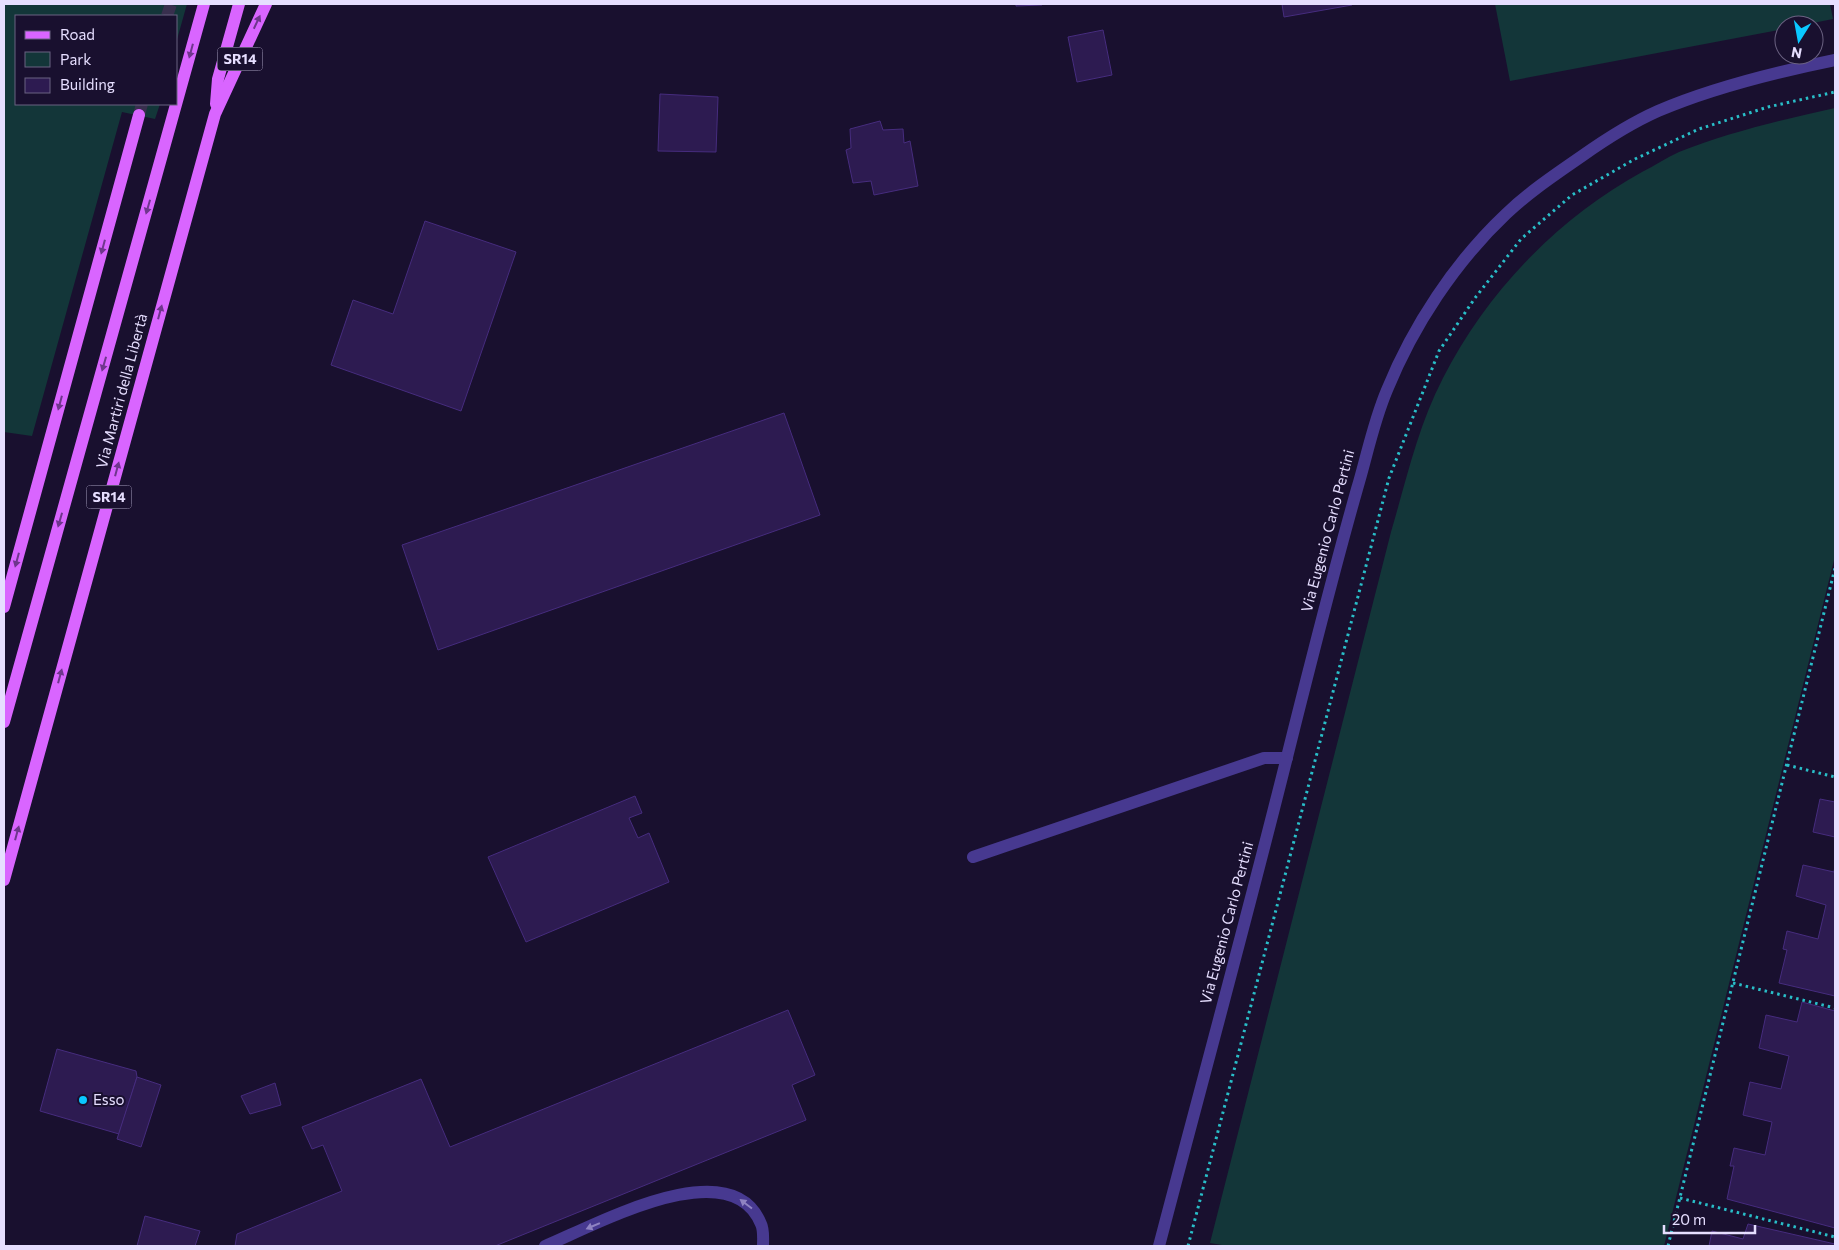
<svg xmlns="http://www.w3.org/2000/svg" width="1839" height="1250" font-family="Commissioner,sans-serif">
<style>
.green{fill:#133639}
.building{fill:#2d1b51;stroke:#462c7e}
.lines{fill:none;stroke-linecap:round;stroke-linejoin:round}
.primary-tunnel{stroke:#382f4e;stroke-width:12;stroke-dasharray:12 6;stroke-linecap:butt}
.path{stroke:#29bec8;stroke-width:3;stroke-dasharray:2.5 4;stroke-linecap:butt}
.lane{stroke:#473990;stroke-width:12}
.street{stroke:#473990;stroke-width:12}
.primary{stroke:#d965ff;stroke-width:12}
.oneway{fill:#6f368d}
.oneway2{fill:#8f83c2}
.poi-dot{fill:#0ac8ff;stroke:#19102f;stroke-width:2}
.labels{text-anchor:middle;stroke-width:4;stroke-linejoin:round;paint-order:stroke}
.shield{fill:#19102f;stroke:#a8a0c1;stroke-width:1}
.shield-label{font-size:14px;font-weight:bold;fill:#e6deff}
.street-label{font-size:15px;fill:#e6deff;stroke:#19102f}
.poi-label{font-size:15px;fill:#e6deff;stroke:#19102f;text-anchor:start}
</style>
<rect width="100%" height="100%" fill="#19102f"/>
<!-- green -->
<g class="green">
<polygon points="4,4 187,4 176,43 176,16 16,16 16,104 160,104 155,119 122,112 32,436 4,432"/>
<polygon points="1495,4 1830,4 1833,19 1803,25 1784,25 1784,29 1510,81"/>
<path d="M 1835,108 L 1835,556 L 1664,1246 L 1228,1246 L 1210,1243 L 1391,532 C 1406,481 1418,426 1443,378 C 1487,292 1557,219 1642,172 C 1654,166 1666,158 1679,152 C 1730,132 1782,120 1835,108 Z"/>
</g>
<!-- building -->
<g class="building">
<polygon points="1016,4 1042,4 1042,5 1016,6"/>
<polygon points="1282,4 1352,4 1352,5 1284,17"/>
<polygon points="1103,30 1112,75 1077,82 1068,37"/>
<polygon points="660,94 718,97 716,152 658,151"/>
<polygon points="880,121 883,130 903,129 904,143 910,141 918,186 874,195 871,181 853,183 846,150 851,148 850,129"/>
<polygon points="425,221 516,252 461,411 331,365 353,300 393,314"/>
<polygon points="784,413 820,515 438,650 402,545"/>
<polygon points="635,796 642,813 629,818 638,838 649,833 669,882 526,942 488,857"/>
<polygon points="1820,799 1835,802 1835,837 1813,832"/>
<polygon points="1803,865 1834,872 1835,866 1835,996 1779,983 1787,950 1783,949 1787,931 1818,939 1826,905 1796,896"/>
<polygon points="1802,1002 1835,1011 1835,1228 1727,1199 1734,1166 1730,1166 1734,1148 1765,1155 1772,1122 1743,1115 1750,1082 1781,1089 1789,1056 1759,1048 1766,1015 1797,1022"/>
<polygon points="788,1010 815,1075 792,1085 806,1120 495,1246 235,1246 237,1234 342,1191 323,1145 312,1149 302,1127 421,1079 450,1147"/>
<polygon points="57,1049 136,1071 137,1077 119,1134 40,1111"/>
<polygon points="137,1077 161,1085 141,1147 117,1139"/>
<polygon points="275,1083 281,1105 250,1114 241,1096"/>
<polygon points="145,1216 200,1231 195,1246 137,1246"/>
<polygon points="1748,1224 1835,1244 1835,1246 1709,1246 1712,1231 1743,1239"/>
</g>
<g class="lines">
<!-- primary-tunnel -->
<g class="primary-tunnel">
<polyline points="167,16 171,4"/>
<polyline points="139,115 142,104"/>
</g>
<!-- path -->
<g class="path">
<polyline points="1787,765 1835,777"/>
<polyline points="1733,983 1835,1008"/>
<polyline points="1680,1198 1835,1237"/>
<polyline points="1188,1246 1389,478 1439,351 1475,298 1521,239 1572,195 1635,159 1699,129 1768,107 1835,92"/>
<polyline points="1668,1246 1835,568"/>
</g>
<!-- lane -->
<g class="lane">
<polyline points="973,857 1264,758 1287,758"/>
<path d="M 545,1246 C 594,1226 731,1149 761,1224 C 764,1230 763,1239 763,1246"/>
</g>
<!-- street -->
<path class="street" d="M 1159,1246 C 1202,1082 1247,918 1288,753 C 1310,665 1332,577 1357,489 C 1367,456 1373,423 1387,390 C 1413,326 1455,262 1506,214 C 1529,192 1556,174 1582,156 C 1606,139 1631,123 1658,111 C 1714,87 1776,72 1835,60"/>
<!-- primary -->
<g class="primary">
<polyline points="216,104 218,79 239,4"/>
<polyline points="4,607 139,115"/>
<polyline points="4,722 204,4"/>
<polyline points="4,880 215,114 266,4"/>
</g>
</g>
<!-- one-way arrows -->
<defs><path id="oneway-solid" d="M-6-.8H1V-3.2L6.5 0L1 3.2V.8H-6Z" transform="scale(1.25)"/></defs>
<g class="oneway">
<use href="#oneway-solid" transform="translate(257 22) rotate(-65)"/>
<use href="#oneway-solid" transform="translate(191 51) rotate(105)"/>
<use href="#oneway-solid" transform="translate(148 207) rotate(106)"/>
<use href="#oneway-solid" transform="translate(103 247) rotate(105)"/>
<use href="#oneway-solid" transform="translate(160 312) rotate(-75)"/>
<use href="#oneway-solid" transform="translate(104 364) rotate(106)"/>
<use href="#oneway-solid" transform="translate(60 403) rotate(105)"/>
<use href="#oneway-solid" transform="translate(117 469) rotate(-75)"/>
<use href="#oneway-solid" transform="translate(60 520) rotate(106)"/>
<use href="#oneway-solid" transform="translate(17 560) rotate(105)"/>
<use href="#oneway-solid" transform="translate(60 676) rotate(-75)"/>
<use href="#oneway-solid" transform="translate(17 833) rotate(-75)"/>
</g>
<g class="oneway2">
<use href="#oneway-solid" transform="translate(746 1204) rotate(-143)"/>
<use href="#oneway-solid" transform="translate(593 1226) rotate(157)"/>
</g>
<!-- markers -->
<circle class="poi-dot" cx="83" cy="1100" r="5"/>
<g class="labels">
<!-- shield labels -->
<g class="shield">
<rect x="217.5" y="47.5" width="45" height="23" rx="4"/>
<rect x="86.5" y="485.5" width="45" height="23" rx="4"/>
</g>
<g class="shield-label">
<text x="240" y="64">SR14</text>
<text x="109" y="502">SR14</text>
</g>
<!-- street labels -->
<g class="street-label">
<text transform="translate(122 391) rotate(-75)" y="5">Via Martiri della Libertà</text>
<text transform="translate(1328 531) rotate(-75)" y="5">Via Eugenio Carlo Pertini</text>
<text transform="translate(1227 923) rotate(-75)" y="5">Via Eugenio Carlo Pertini</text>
</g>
<!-- poi labels -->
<g class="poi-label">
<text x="93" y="1105">Esso</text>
</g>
</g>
<!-- border -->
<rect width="1839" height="1250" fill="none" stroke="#e6deff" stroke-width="10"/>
<!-- legend -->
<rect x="15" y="15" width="162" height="90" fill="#19102f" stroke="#6b6282"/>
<rect x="25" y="31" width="25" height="8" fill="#d965ff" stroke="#6b6282"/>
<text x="60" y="40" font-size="15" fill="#e6deff">Road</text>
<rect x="25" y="52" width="25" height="15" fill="#133639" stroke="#6b6282"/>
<text x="60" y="65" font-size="15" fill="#e6deff">Park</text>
<rect x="25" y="78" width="25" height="15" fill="#2d1b51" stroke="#6b6282"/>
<text x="60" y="90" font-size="15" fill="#e6deff">Building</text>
<!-- north arrow -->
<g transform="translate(1799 40) rotate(191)"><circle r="24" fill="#19102f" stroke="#6b6282"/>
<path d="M0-4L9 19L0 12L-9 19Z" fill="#0ac8ff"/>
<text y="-8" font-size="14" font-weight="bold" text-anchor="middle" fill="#e6deff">N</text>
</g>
<!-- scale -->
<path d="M1664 1225v8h91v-8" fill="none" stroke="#e6deff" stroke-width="2.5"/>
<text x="1672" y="1225" font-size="15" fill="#e6deff" stroke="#19102f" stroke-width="4" paint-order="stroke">20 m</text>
</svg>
